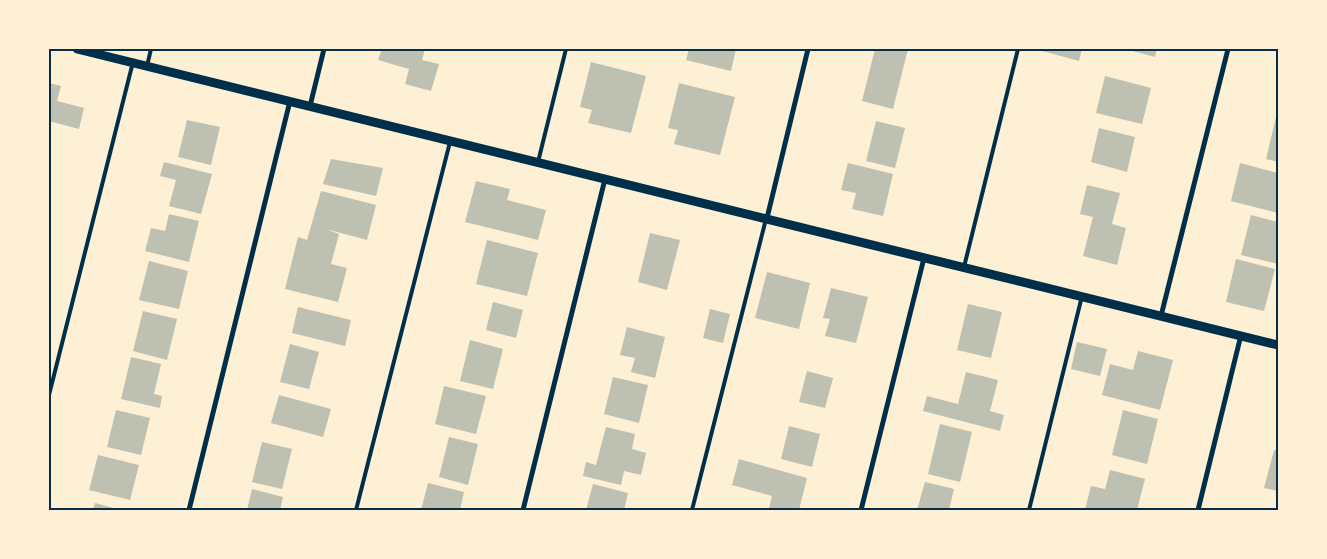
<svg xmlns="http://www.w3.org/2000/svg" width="1327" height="559" font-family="Montserrat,sans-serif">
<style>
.building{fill:#bec0b2}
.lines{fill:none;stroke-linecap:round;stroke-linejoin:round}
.service{stroke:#003049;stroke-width:4}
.minor{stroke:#003049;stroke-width:5}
.tertiary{stroke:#003049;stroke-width:9}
.neatline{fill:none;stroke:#003049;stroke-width:2}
</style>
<rect width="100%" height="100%" fill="#fdf0d5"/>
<!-- building -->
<g class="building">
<polygon points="382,49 425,49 422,60 439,64 431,91 405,84 409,69 378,60"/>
<polygon points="689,49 736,49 731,71 686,60"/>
<polygon points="875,49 908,49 893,109 862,101"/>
<polygon points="1035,49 1082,49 1079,61"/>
<polygon points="1125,49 1157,49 1155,57"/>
<polygon points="591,62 646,76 631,133 588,123 592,110 580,107"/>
<polygon points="1105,76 1151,88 1142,124 1096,113"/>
<polygon points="49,83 61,86 57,101 84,108 79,129 49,121"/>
<polygon points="679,83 735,97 720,155 674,144 678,130 668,128"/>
<polygon points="1276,117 1278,118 1278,162 1266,159"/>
<polygon points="187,120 220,127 211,165 178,157"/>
<polygon points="876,121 905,128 895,168 866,161"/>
<polygon points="1099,128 1135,137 1127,172 1091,162"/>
<polygon points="331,159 383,168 376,196 323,184"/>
<polygon points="164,162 212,174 201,214 169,206 176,180 160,176"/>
<polygon points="848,163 893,174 883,216 852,209 856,193 841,190"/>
<polygon points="1240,163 1278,173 1278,213 1231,201"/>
<polygon points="476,181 510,189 507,200 546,210 538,240 465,222"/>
<polygon points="1087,185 1120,193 1112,224 1126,228 1117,265 1083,256 1093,217 1080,214"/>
<polygon points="321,191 376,205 367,240 326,229 339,234 331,264 347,268 338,302 285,289 298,237 307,240"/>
<polygon points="169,214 199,221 189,262 145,251 151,228 165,231"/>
<polygon points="1251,215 1278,222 1278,264 1241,255"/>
<polygon points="650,233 680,240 667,290 638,282"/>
<polygon points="487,240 538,253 527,296 476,284"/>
<polygon points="1236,259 1275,269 1264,311 1226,302"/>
<polygon points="149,261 188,271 179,309 139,300"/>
<polygon points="767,272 810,283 799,329 755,318"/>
<polygon points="831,288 868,297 856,343 825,336 830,319 823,318"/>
<polygon points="493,302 523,310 516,338 486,330"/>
<polygon points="968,304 1002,312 991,358 957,350"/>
<polygon points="298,307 351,320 345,346 292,333"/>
<polygon points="710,309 730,314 723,343 703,338"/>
<polygon points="143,311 177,319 167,360 133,351"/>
<polygon points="627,327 665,337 655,378 631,372 635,358 620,355"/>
<polygon points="470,340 503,349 493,389 460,381"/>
<polygon points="1077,342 1107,349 1100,376 1071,369"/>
<polygon points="290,344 319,352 309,389 280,382"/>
<polygon points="1138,351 1173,360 1160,410 1102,395 1110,364 1133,370"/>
<polygon points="131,357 161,364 154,394 162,396 160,408 121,399"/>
<polygon points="807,371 833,378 825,408 799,402"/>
<polygon points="966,372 998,380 990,411 1004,415 1000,431 923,411 927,396 958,404"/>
<polygon points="613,377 648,385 639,423 604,414"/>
<polygon points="444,386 486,396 476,434 435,424"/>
<polygon points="279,395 331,409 323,437 271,423"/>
<polygon points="116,410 150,418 141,455 107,447"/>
<polygon points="1123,410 1158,419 1147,464 1112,455"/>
<polygon points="940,424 972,432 960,482 928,474"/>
<polygon points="789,426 820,434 812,467 781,459"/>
<polygon points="606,427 635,434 632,449 646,453 641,475 624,471 621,485 583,476 586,462 596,465"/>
<polygon points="449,437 478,444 468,485 439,477"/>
<polygon points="262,442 292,449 282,489 252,482"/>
<polygon points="1274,450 1278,451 1278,491 1264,488"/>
<polygon points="98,455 139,465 130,500 89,490"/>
<polygon points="739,459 807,478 799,510 778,510 769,508 772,496 732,485"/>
<polygon points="1110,470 1145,479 1137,510 1085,510 1091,486 1105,489"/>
<polygon points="925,482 954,489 949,510 917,510"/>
<polygon points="428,483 464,492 460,510 421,510"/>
<polygon points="593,484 628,493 624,510 586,510"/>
<polygon points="252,489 283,497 280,510 247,510"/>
<polygon points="95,503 121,510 93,510"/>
</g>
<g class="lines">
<!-- service -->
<g class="service">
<polyline points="147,66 151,49"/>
<polyline points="538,162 566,49"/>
<polyline points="964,267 1018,49"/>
<polyline points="49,395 133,62"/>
<polyline points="356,510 450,142"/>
<polyline points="692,510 766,219"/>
<polyline points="1029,510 1082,296"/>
</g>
<!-- minor -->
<g class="minor">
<polyline points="310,106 324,49"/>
<polyline points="767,218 808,49"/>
<polyline points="1161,316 1228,49"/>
<polyline points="189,510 290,101"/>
<polyline points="523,510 605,179"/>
<polyline points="861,510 924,258"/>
<polyline points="1198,510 1241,335"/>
</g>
<!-- tertiary -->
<polyline class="tertiary" points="77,49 1278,345"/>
</g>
<!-- border -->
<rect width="1327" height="559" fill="none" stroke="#fdf0d5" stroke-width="100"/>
<rect x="50" y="50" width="1227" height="459" class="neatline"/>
</svg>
